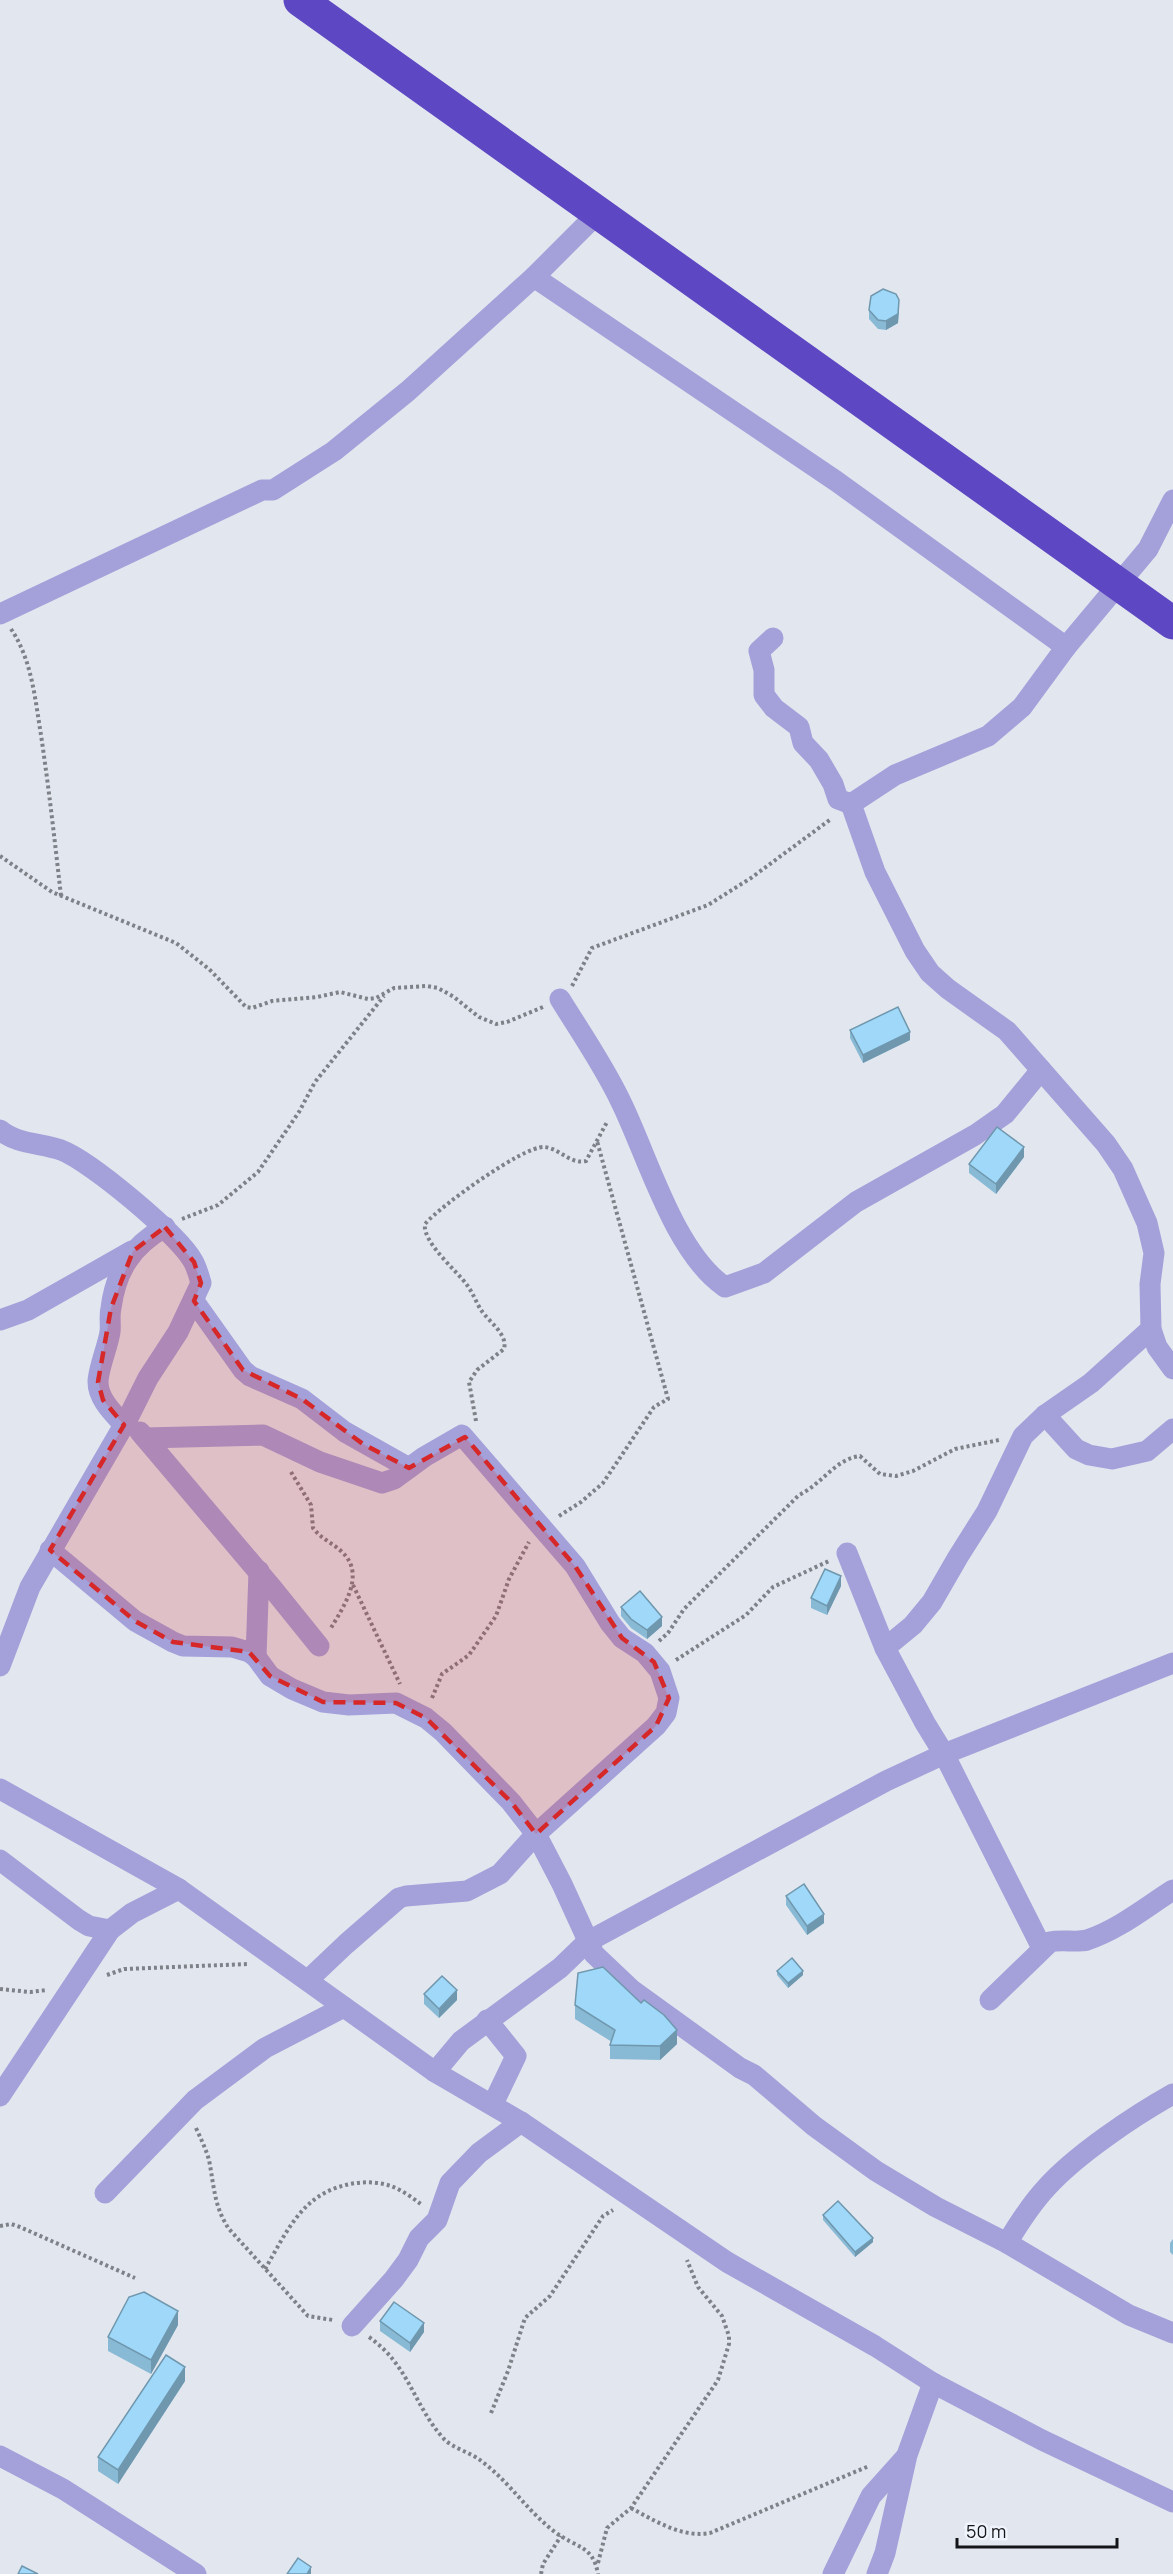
<svg xmlns="http://www.w3.org/2000/svg" width="1173" height="2574" font-family="Manrope,sans-serif">
<style>
.lines{fill:none;stroke-linecap:round;stroke-linejoin:round}
.path{stroke:#7e8187;stroke-width:4;stroke-dasharray:3 3;stroke-linecap:butt}
.street{stroke:#a4a1da;stroke-width:21}
.highway{stroke:#5e47c2;stroke-width:33}
.wall{fill:#89bad5}
.shaded-wall{fill:#6f97ae}
.building{fill:#9fd8f8;stroke:#6f97ae;stroke-width:1.5}
.marked{fill:#d62828;fill-opacity:0.2;stroke:#d62828;stroke-width:4.5;stroke-dasharray:12 8;stroke-linejoin:round}
</style>
<rect width="100%" height="100%" fill="#e2e7ef"/>
<g class="lines">
<!-- path -->
<g class="path">
<path d="M 11,629 C 32,660 35,699 41,735 C 49,789 55,843 61,896"/>
<polyline points="0,856 52,892 176,943 209,969 246,1007 252,1008 272,1001 317,997 340,992 368,999 376,998 394,988 427,986 438,988 454,997 479,1017 496,1024 507,1022 543,1007"/>
<polyline points="572,986 592,948 708,905 751,878 831,819"/>
<polyline points="182,1219 218,1205 258,1172 299,1112 315,1082 384,996"/>
<path d="M 476,1421 L 469,1382 L 477,1370 L 504,1349 C 508,1334 489,1322 481,1310 C 476,1302 473,1293 467,1285 C 457,1271 422,1242 425,1224 C 439,1207 523,1146 544,1147 C 560,1148 570,1165 586,1161 L 607,1122"/>
<path d="M 291,1472 L 311,1505 L 313,1528 C 321,1539 333,1543 342,1552 C 366,1574 344,1606 331,1628"/>
<polyline points="559,1516 581,1502 603,1483 654,1407 668,1399 597,1141"/>
<polyline points="353,1585 400,1684"/>
<path d="M 659,1641 L 668,1633 L 684,1609 L 799,1495 C 821,1485 835,1459 860,1456 L 880,1474 L 896,1476 L 913,1471 L 955,1449 L 999,1440"/>
<polyline points="676,1660 746,1615 773,1587 829,1561"/>
<polyline points="432,1698 442,1674 469,1655 496,1616 509,1579 529,1542"/>
<polyline points="107,1975 124,1969 248,1964"/>
<polyline points="0,1989 30,1992 47,1990"/>
<path d="M 196,2128 C 201,2139 206,2149 209,2160 C 214,2185 214,2207 229,2229 L 308,2316 L 333,2320"/>
<polyline points="0,2226 11,2224 20,2227 135,2278"/>
<path d="M 265,2269 C 278,2247 290,2221 309,2204 C 329,2185 365,2177 391,2186 C 402,2190 413,2198 422,2205"/>
<path d="M 369,2337 C 410,2366 413,2405 444,2439 C 453,2448 469,2452 480,2460 C 508,2480 527,2511 555,2532 C 576,2548 593,2545 598,2574"/>
<polyline points="491,2413 508,2371 525,2318 550,2296 603,2216 613,2210"/>
<path d="M 631,2508 C 655,2521 682,2538 710,2533 L 869,2466"/>
<polyline points="598,2563 607,2528 631,2508 718,2380 729,2344 729,2336 722,2316 698,2287 687,2260"/>
<polyline points="541,2574 543,2564 561,2536"/>
</g>
<!-- street -->
<g class="street">
<polyline points="534,277 836,481 1066,647"/>
<polyline points="1173,500 1148,549 1066,647 1022,707 988,736 895,775 851,804 875,872 915,951 930,973 948,989 1007,1031 1106,1144 1123,1169 1147,1223 1154,1253 1150,1284 1151,1329 1157,1347 1173,1369"/>
<polyline points="0,614 262,490 273,490 334,451 408,391 534,277 598,213"/>
<polyline points="773,638 759,651 764,670 764,695 774,708 799,727 803,743 819,760 833,784 838,799 851,804"/>
<path d="M 560,999 C 581,1033 604,1066 621,1102 C 648,1157 674,1252 725,1287 L 764,1273 L 856,1202 L 975,1135 L 1005,1114 L 1041,1070"/>
<path d="M 0,1130 C 16,1144 41,1143 61,1150 C 90,1161 178,1234 193,1261 C 197,1268 199,1276 201,1283 L 178,1332 L 148,1378 L 128,1418 L 30,1587 L 0,1666"/>
<polyline points="194,1301 243,1370 250,1376 302,1399 345,1432 409,1468"/>
<polyline points="0,1320 28,1310 132,1251"/>
<polyline points="1045,1415 1076,1449 1089,1455 1112,1459 1147,1451 1173,1429"/>
<path d="M 124,1425 C 113,1413 98,1399 98,1382 C 98,1369 108,1346 110,1332 C 111,1324 109,1316 111,1308 C 116,1270 132,1246 165,1227"/>
<polyline points="140,1432 273,1589 319,1646"/>
<polyline points="145,1438 263,1435 320,1462 382,1483 394,1479 424,1457 462,1435 575,1566 610,1623 622,1638 645,1653 660,1671 669,1698 666,1713 656,1726 536,1834 500,1874 467,1891 406,1896 399,1898 346,1944 308,1980"/>
<polyline points="50,1550 135,1621 173,1642 183,1646 232,1647 249,1652 256,1657 270,1676 292,1689 323,1702 349,1705 396,1703 426,1718 443,1732 511,1802 536,1834 562,1884 594,1954 632,1990 740,2068 754,2075 814,2126 876,2171 936,2207 1007,2243 1129,2315 1173,2333"/>
<polyline points="847,1553 885,1648 925,1723 944,1754 1042,1948"/>
<polyline points="885,1648 913,1625 932,1602 958,1557 987,1511 1023,1436 1045,1415 1091,1383 1151,1329"/>
<polyline points="256,1657 259,1571"/>
<polyline points="0,1789 179,1889 435,2072 521,2122 727,2262 875,2346 933,2383 1042,2440 1173,2502"/>
<polyline points="0,1860 79,1920 89,1926 110,1930"/>
<path d="M 990,2000 L 1050,1942 C 1062,1939 1076,1943 1087,1940 C 1118,1930 1146,1907 1173,1890"/>
<polyline points="487,2020 516,2056 493,2104"/>
<polyline points="435,2072 461,2041 560,1968 587,1942 886,1781 944,1754 1173,1663"/>
<polyline points="0,2096 110,1930 132,1913 179,1889"/>
<polyline points="105,2193 195,2100 265,2048 344,2007"/>
<path d="M 1007,2243 C 1019,2223 1031,2204 1047,2187 C 1077,2154 1134,2116 1173,2094"/>
<polyline points="352,2326 394,2279 408,2260 419,2238 437,2220 450,2183 479,2153 521,2122"/>
<polyline points="0,2456 63,2489 196,2574"/>
<polyline points="833,2574 871,2496 905,2458"/>
<polyline points="877,2574 885,2553 907,2455 933,2383"/>
</g>
<!-- highway -->
<polyline class="highway" points="300,0 1173,623"/>
</g>
<!-- wall -->
<g class="wall">
<polygon points="899,309 898,323 886,330 878,329 869,319 869,310"/>
<polygon points="850,1030 910,1040 863,1063 850,1038"/>
<polygon points="1024,1157 996,1194 969,1173 969,1164"/>
<polygon points="841,1586 827,1615 811,1608 811,1598"/>
<polygon points="621,1607 662,1626 647,1639 631,1628 621,1616"/>
<polygon points="786,1896 824,1923 807,1935 786,1905"/>
<polygon points="777,1971 803,1975 788,1988 777,1975"/>
<polygon points="424,1994 457,2000 439,2018 424,2004"/>
<polygon points="575,2005 677,2044 660,2060 610,2059 610,2045 612,2042 575,2019"/>
<polygon points="823,2215 873,2242 855,2257 823,2220"/>
<polygon points="1173,2239 1173,2255 1170,2252 1170,2243"/>
<polygon points="380,2321 424,2332 410,2352 380,2331"/>
<polygon points="178,2325 151,2374 108,2351 108,2337"/>
<polygon points="185,2381 118,2484 98,2471 98,2457"/>
</g>
<!-- shaded-wall -->
<g class="shaded-wall">
<polygon points="899,300 899,309 898,323 886,330 886,321"/>
<polygon points="910,1032 910,1040 863,1063 863,1055"/>
<polygon points="1024,1147 1024,1157 996,1194 996,1184"/>
<polygon points="841,1576 841,1586 827,1615 827,1606"/>
<polygon points="662,1617 662,1626 647,1639 647,1630"/>
<polygon points="824,1914 824,1923 807,1935 807,1926"/>
<polygon points="803,1971 803,1975 788,1988 788,1983"/>
<polygon points="457,1990 457,2000 439,2018 439,2009"/>
<polygon points="677,2030 677,2044 660,2060 660,2046"/>
<polygon points="873,2238 873,2242 855,2257 855,2252"/>
<polygon points="178,2311 178,2325 151,2374 151,2360"/>
<polygon points="424,2323 424,2332 410,2352 410,2343"/>
<polygon points="185,2367 185,2381 118,2484 118,2470"/>
<polygon points="311,2567 311,2574 307,2574"/>
</g>
<!-- building -->
<g class="building">
<polygon points="883,289 896,294 899,300 898,314 886,321 878,320 869,310 871,296"/>
<polygon points="898,1007 910,1032 863,1055 850,1030"/>
<polygon points="997,1127 1024,1147 996,1184 969,1164"/>
<polygon points="825,1569 841,1576 827,1606 811,1598"/>
<polygon points="640,1591 662,1617 647,1630 631,1619 621,1607"/>
<polygon points="804,1884 824,1914 807,1926 786,1896"/>
<polygon points="792,1958 803,1971 788,1983 777,1971"/>
<polygon points="603,1967 641,2003 644,2000 664,2015 677,2030 660,2046 610,2045 615,2030 575,2005 578,1973"/>
<polygon points="442,1976 457,1990 439,2009 424,1994"/>
<polygon points="838,2201 873,2238 855,2252 823,2215"/>
<polygon points="144,2292 178,2311 151,2360 108,2337 129,2297"/>
<polygon points="394,2302 424,2323 410,2343 380,2321"/>
<polygon points="166,2355 185,2367 118,2470 98,2457"/>
<polygon points="298,2558 311,2567 307,2574 287,2574"/>
<polygon points="22,2566 38,2574 18,2574"/>
</g>
<!-- marked area -->
<path class="marked" d="M 165,1227 L 194,1262 L 201,1283 L 194,1301 L 243,1370 L 302,1399 L 363,1444 L 409,1468 L 465,1437 L 575,1566 L 622,1638 L 654,1662 L 669,1698 L 656,1726 L 536,1834 L 511,1802 L 426,1718 L 396,1703 L 323,1702 L 270,1676 L 249,1652 L 173,1642 L 135,1621 L 50,1550 L 124,1425 L 103,1400 L 98,1382 L 111,1308 L 133,1251 Z"/>
<!-- scale -->
<path d="M957 2538v9h160v-9" fill="none" stroke="#141518" stroke-width="3"/>
<text x="966" y="2538" font-size="18" fill="#141518" stroke="#f0f5fd" stroke-width="4.5" paint-order="stroke">50 m</text>
</svg>
